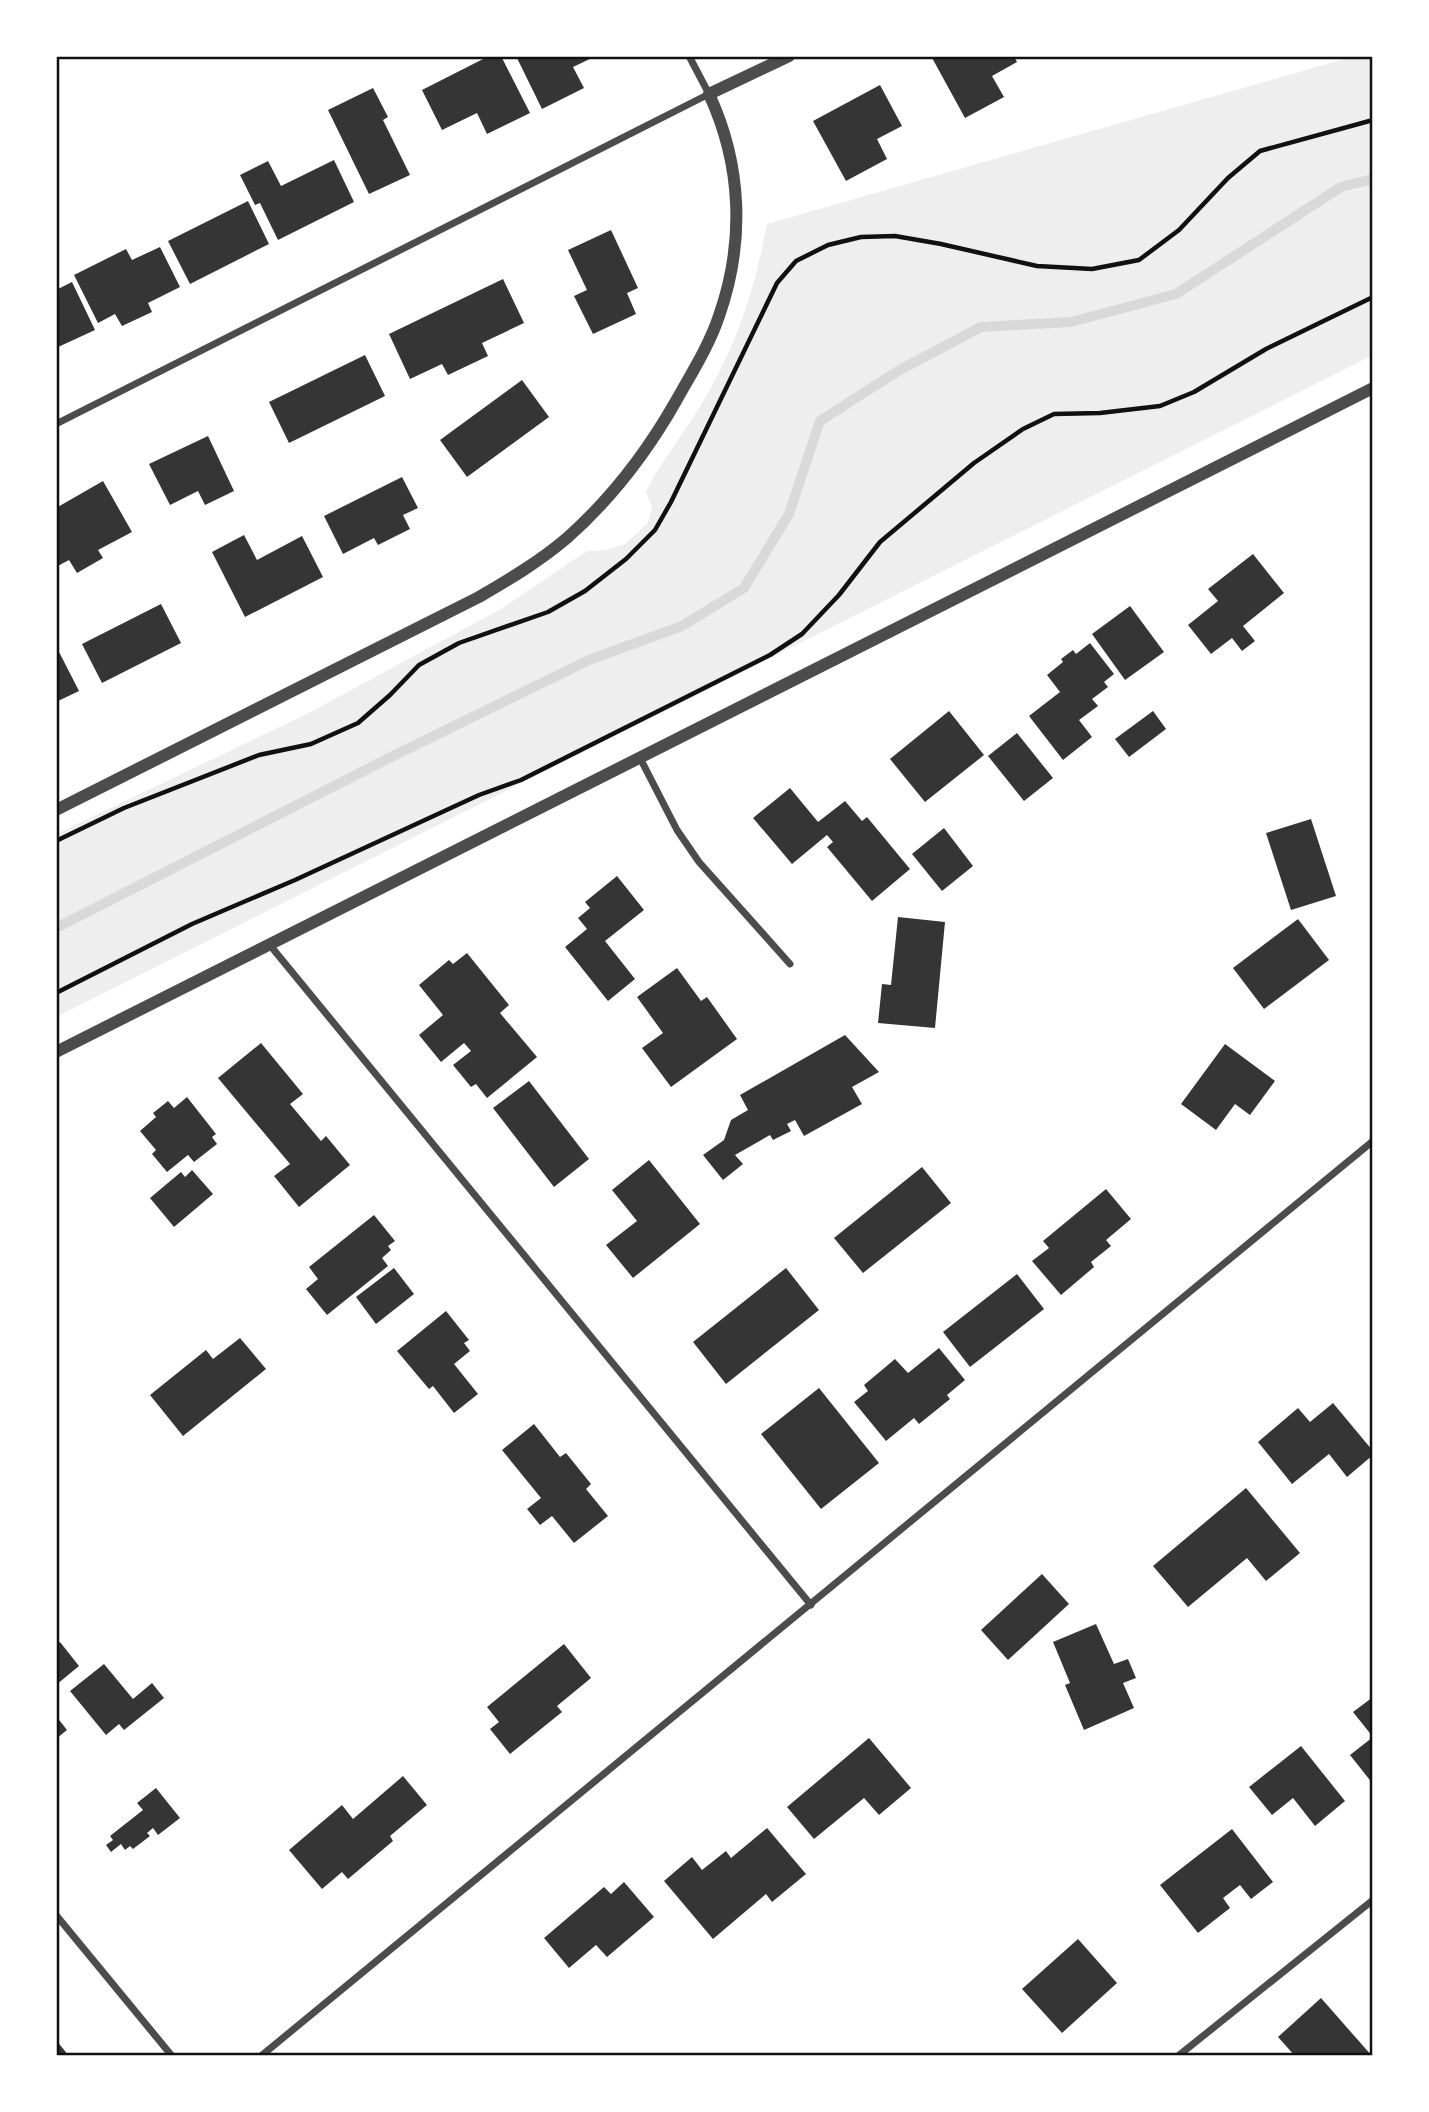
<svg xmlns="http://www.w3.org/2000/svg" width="1429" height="2112" font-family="Overpass,sans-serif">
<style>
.green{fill:#eee}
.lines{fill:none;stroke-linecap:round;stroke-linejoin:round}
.stream{stroke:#d9d9d9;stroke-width:10}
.building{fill:#353535}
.path{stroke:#111;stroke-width:4.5}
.minor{stroke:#4c4c4c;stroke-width:7}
.tertiary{stroke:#4c4c4c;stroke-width:12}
.neatline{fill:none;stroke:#111;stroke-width:2.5}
</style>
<rect width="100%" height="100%" fill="#fff"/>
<!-- green -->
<path class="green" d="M 1355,56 L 1373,56 L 1373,355 L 56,1017 L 56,834 L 305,715 L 501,609 L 587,551 L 606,550 L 625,544 L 648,523 L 652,507 L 646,492 C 661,461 683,435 701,405 C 737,345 754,292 767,224 Z"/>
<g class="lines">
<!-- stream -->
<polyline class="stream" points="56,928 395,755 589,660 682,626 744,588 789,514 820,421 898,371 981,327 1071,322 1176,294 1341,187 1373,179"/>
</g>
<!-- building -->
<g class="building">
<polygon points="489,56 501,56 530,113 487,134 477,113 442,130 422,90"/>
<polygon points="516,56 596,56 573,67 584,88 542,109"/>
<polygon points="931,56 1014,56 1017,62 992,76 1004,97 965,118"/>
<polygon points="880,85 902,126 877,139 887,159 846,181 813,121"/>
<polygon points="373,88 388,117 383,120 410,175 369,194 328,110"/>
<polygon points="334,160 354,202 278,240 260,203 255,205 240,175 268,161 281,186"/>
<polygon points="248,201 269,244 190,284 168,241"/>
<polygon points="611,230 638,288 627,293 636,314 593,334 574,296 587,290 568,250"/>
<polygon points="160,247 180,287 148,303 152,312 122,326 115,314 98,323 74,275 126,249 132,260"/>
<polygon points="503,279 524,323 482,343 488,356 448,375 442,364 410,379 389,334"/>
<polygon points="72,282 95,330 56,348 56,290"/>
<polygon points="365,355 385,396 289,443 269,402"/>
<polygon points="522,380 549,417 467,477 440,440"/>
<polygon points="208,436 234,491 205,505 198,491 170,505 149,464"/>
<polygon points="402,477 418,508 403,515 410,529 378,545 374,538 343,554 324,516"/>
<polygon points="103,481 132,532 98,550 103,558 77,573 69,560 56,567 56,508"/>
<polygon points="244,535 257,560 302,536 323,577 245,617 212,552"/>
<polygon points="1253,554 1284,593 1243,626 1255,641 1242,651 1232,638 1211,654 1188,625 1218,601 1208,589"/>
<polygon points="161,604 181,643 102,683 82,644"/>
<polygon points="1130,606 1164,652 1125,680 1092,634"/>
<polygon points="1090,643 1114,674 1104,682 1108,687 1092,699 1098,706 1079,720 1092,737 1063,760 1029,716 1060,692 1047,675 1063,662 1061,659 1073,650 1076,654"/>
<polygon points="56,646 79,691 56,702"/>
<polygon points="949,711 984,755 925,802 890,759"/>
<polygon points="1153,711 1166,729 1129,757 1115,739"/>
<polygon points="1017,733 1053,778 1024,801 988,756"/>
<polygon points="790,788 818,822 845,801 862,821 867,817 910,869 872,901 827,847 833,842 827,835 792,864 753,818"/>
<polygon points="1311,819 1336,896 1291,910 1266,833"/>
<polygon points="944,828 973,866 942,891 912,854"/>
<polygon points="617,876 644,910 605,941 635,979 608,1001 565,947 587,929 578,918 590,908 585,902"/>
<polygon points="898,917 945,922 935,1028 878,1023 882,984 891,985"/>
<polygon points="1298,919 1329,960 1264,1009 1233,968"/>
<polygon points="467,953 509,1005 500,1013 537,1057 487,1098 476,1084 471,1087 453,1065 471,1051 464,1043 441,1062 419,1035 443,1015 419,985 449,960 453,964"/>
<polygon points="677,968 701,1001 707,997 737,1039 671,1087 642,1048 663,1033 637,997"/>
<polygon points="845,1035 879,1072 852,1087 862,1104 804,1136 795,1120 787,1124 791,1131 773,1140 770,1135 735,1155 743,1164 723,1180 703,1155 724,1140 731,1120 748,1110 740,1095"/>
<polygon points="261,1043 303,1094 290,1104 321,1141 326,1136 350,1165 299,1207 274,1176 290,1164 218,1078"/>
<polygon points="1225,1044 1275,1081 1250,1115 1235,1104 1216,1130 1181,1104"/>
<polygon points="529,1081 589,1159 554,1187 493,1108"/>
<polygon points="187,1097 216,1134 212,1137 217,1144 194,1162 188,1155 167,1172 152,1154 156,1150 140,1131 156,1117 153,1113 168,1101 174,1108"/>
<polygon points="649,1160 700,1224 633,1278 606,1245 637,1221 612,1190"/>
<polygon points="922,1167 951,1203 863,1273 834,1238"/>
<polygon points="192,1170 213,1194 174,1227 150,1198 181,1172 185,1177"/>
<polygon points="1106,1189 1131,1219 1106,1240 1111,1246 1091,1262 1094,1267 1061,1295 1032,1261 1049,1248 1043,1241"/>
<polygon points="374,1215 395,1241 388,1246 391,1250 382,1258 388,1266 327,1315 306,1289 318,1279 309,1267"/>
<polygon points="394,1268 414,1294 376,1324 356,1297"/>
<polygon points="786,1268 819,1310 726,1384 693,1342"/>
<polygon points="1017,1274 1044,1309 970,1367 943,1332"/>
<polygon points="446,1311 469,1340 464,1343 470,1351 454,1364 478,1394 454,1413 433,1386 429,1389 397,1351"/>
<polygon points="240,1338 266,1369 183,1436 150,1395 206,1350 213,1359"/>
<polygon points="939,1348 965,1380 947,1395 950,1399 919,1424 914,1418 886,1441 854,1402 868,1391 864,1385 895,1359 908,1373"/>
<polygon points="819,1388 879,1463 821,1509 761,1434"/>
<polygon points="1333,1403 1373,1451 1373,1455 1347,1477 1329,1454 1292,1484 1258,1442 1298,1408 1310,1422"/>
<polygon points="534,1424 560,1457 566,1453 591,1484 586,1489 608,1516 574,1543 552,1516 540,1525 527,1509 541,1498 502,1450"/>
<polygon points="1246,1488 1300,1553 1266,1581 1247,1558 1188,1607 1153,1566"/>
<polygon points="1042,1574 1069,1604 1008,1660 981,1630"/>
<polygon points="1096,1624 1114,1664 1128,1659 1136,1678 1123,1683 1134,1708 1084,1730 1065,1685 1070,1683 1053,1642"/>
<polygon points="60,1642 79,1666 56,1685 56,1645"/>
<polygon points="564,1644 591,1678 557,1706 562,1712 510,1754 490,1729 499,1722 487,1707"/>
<polygon points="104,1664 133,1699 152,1683 164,1698 124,1730 119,1724 106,1735 70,1691"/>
<polygon points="1373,1697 1373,1784 1350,1755 1373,1737 1353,1712"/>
<polygon points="56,1716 67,1730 56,1739"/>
<polygon points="869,1738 911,1788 879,1815 864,1798 814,1839 787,1807"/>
<polygon points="1301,1746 1345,1801 1315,1826 1293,1798 1272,1815 1249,1787"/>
<polygon points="403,1776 427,1805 390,1836 393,1841 348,1879 342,1872 322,1889 289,1850 342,1805 353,1819"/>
<polygon points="156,1788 180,1818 158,1835 153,1828 147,1833 150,1836 133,1849 130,1846 125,1850 121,1844 111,1852 106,1845 113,1840 110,1836 143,1810 137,1803"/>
<polygon points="767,1828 806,1874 772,1902 766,1894 713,1939 664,1881 692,1857 702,1870 726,1851 731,1858"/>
<polygon points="1232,1829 1273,1882 1251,1899 1240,1885 1223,1898 1230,1908 1198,1933 1160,1885"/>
<polygon points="624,1882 654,1917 607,1957 596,1945 569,1968 544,1938 604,1887 611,1894"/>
<polygon points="1078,1939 1117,1983 1062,2033 1022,1989"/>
<polygon points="1321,1998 1372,2056 1295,2056 1278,2037"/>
<polygon points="56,2040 69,2056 56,2056"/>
</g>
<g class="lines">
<!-- path -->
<g class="path">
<polyline points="56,841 124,808 259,755 311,744 358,723 390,695 419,665 459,643 548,612 585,591 626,559 655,530 671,502 777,283 796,261 828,245 861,237 895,236 941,244 1037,266 1092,269 1139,260 1179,230 1228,178 1260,151 1373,120"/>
<polyline points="56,993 192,924 295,880 479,795 521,780 770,655 802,634 839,595 880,542 974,463 1023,429 1054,414 1100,413 1160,406 1194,392 1266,349 1373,297"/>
</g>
<!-- minor -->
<g class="minor">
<polyline points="56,424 709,94 689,56"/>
<polyline points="640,758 677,830 699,862 790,964"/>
<polyline points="269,944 811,1605"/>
<polyline points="56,1915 172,2056"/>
<polyline points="261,2056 1373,1141"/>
<polyline points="1178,2056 1373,1900"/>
</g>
<!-- tertiary -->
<g class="tertiary">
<path d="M 56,810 L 479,597 C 510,579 540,561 567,538 C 611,499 647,452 676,401 C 691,374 709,346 719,316 C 745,242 742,165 709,94 L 789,56"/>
<polyline points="56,1052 1373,388"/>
</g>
</g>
<!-- border -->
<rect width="1429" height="2112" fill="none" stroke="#ffffff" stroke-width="116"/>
<rect x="58" y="58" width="1313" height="1996" class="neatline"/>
</svg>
